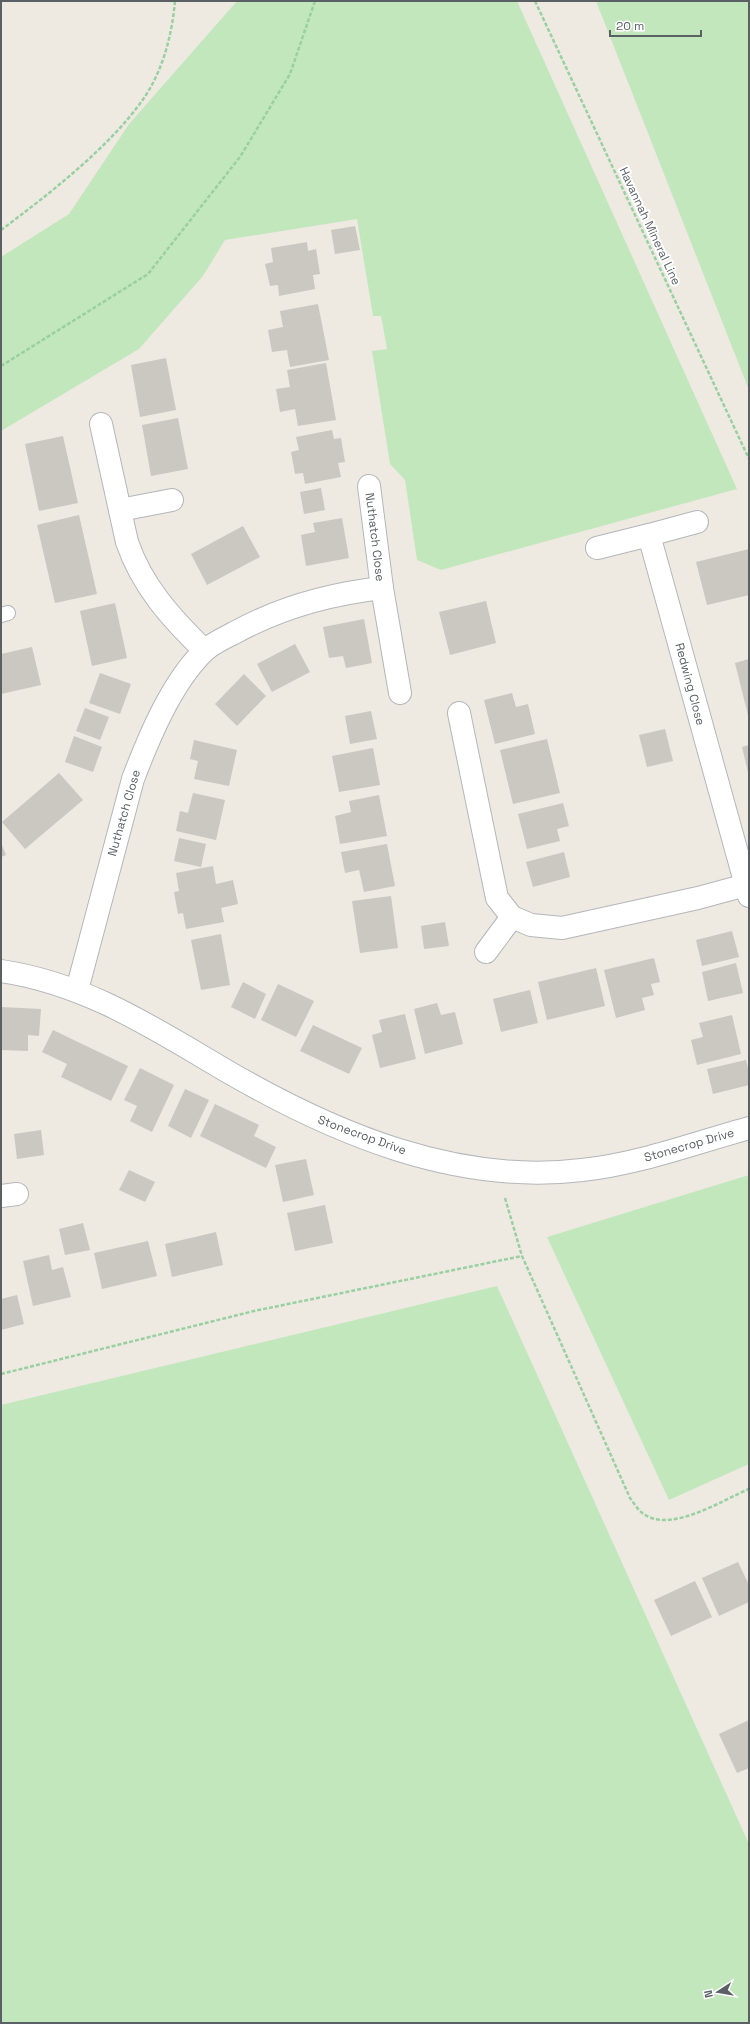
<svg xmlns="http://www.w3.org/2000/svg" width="750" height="2024" font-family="'Space Grotesk',sans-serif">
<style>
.green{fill:#c3e7bd}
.building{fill:#cbc7c1}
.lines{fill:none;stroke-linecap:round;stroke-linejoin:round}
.lane-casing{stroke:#b3b7ba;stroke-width:16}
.street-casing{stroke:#b3b7ba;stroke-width:24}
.path{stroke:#99d0a1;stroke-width:2.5;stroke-dasharray:4 2;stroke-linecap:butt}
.lane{stroke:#fff;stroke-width:14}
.street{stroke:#fff;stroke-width:22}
.labels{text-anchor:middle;stroke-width:4;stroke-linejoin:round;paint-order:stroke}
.street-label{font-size:12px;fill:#5a6064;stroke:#fff}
</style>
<rect width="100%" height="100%" fill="#eeeae2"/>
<!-- green -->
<g class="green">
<polygon points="237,1 517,1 737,489 441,570 417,560 405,480 390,464 372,351 387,349 381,316 373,316 357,219 225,240 203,276 139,349 1,431 1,257 69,214 129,124"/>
<polygon points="596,1 749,1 749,390"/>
<polygon points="749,1175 749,1464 669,1500 547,1237"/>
<polygon points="497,1286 749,1844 749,2023 1,2023 1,1405"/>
</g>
<!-- building -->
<g class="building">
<polygon points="355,226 360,250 335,254 331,230"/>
<polygon points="307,242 308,251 316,249 320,274 313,275 315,289 279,296 278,285 270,286 265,264 273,262 271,248"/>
<polygon points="318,304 329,360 290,367 287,350 272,352 268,330 283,327 280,311"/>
<polygon points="166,358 176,410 140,417 131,365"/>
<polygon points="326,363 336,420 298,426 295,409 280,412 276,389 290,387 287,370"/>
<polygon points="178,418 188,469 151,476 142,425"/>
<polygon points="332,430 334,439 341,438 345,462 338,463 341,477 305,484 303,473 295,474 291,452 299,450 296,437"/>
<polygon points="63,436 78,503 39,511 25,444"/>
<polygon points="321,488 325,510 304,514 300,492"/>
<polygon points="79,515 97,594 55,603 37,525"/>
<polygon points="342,518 349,558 306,566 301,535 315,532 313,523"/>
<polygon points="243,526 260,557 207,585 191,554"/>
<polygon points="749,549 749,595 707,605 696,562"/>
<polygon points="486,601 496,643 450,655 439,612"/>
<polygon points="115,603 127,658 92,666 80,611"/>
<polygon points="364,619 372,663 346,668 343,656 329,658 323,627"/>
<polygon points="295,644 310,672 272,692 257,664"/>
<polygon points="32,647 41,685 1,694 1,654"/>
<polygon points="749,659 749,715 748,715 735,663"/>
<polygon points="100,673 131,684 120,714 89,703"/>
<polygon points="244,674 266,696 237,726 215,704"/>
<polygon points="512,693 516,707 528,704 535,734 495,744 484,700"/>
<polygon points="85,708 109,717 100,740 76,731"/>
<polygon points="371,711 377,739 350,744 345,716"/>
<polygon points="665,729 673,761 647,767 639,735"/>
<polygon points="74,736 102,747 93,772 65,762"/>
<polygon points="547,739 560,793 513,804 500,750"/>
<polygon points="194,740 237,750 229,786 194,779 198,761 190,759"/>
<polygon points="749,745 749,772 748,772 742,747"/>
<polygon points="373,748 380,785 339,792 332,756"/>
<polygon points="59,773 83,800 25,849 2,822"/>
<polygon points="193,793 225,800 216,840 176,831 180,811 188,813"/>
<polygon points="379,795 387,836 340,844 335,816 351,812 349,801"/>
<polygon points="563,803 569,826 557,829 560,841 527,849 518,814"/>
<polygon points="179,838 206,844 201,867 174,861"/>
<polygon points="1,843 6,855 1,857"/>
<polygon points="387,844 395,886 364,892 359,870 345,873 341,852"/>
<polygon points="564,852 570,877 533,887 526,862"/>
<polygon points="213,866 216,884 233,880 238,904 221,908 224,922 186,929 183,913 178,914 174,892 179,891 176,873"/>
<polygon points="391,896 398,948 360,953 352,901"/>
<polygon points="445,922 449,946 424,949 421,926"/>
<polygon points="732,931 739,957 702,966 696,940"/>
<polygon points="221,934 230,985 201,990 191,940"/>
<polygon points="654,958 660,982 651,984 654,995 642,998 645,1010 616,1018 604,970"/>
<polygon points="736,963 743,993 708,1001 702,972"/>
<polygon points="596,968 605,1006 547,1020 538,982"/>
<polygon points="243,982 266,994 255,1019 231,1007"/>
<polygon points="278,984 314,1001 296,1037 261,1020"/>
<polygon points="530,990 538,1023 501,1032 493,999"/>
<polygon points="437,1003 441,1015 455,1012 463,1044 425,1054 414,1009"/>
<polygon points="1,1007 41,1009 39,1036 28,1035 28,1051 1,1050"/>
<polygon points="405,1014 416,1059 380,1068 372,1035 382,1032 379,1020"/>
<polygon points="732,1015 741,1054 697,1065 691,1040 703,1037 699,1023"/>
<polygon points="313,1025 362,1048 349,1074 300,1051"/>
<polygon points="53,1030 128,1066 111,1101 61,1077 67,1064 42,1052"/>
<polygon points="746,1060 749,1072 749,1085 713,1094 707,1069"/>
<polygon points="140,1068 174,1085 152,1132 130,1121 137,1106 124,1100"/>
<polygon points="185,1089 209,1100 191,1138 168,1126"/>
<polygon points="215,1104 259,1125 254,1136 276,1147 266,1168 200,1136"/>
<polygon points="41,1130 44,1155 17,1159 14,1134"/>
<polygon points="306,1159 314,1195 283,1202 275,1165"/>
<polygon points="129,1170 155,1182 145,1202 119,1190"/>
<polygon points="325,1205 333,1243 295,1251 287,1213"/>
<polygon points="83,1223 90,1250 65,1255 59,1229"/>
<polygon points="216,1232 223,1265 172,1277 165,1244"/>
<polygon points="148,1241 157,1276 102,1289 94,1253"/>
<polygon points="49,1255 52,1270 63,1267 71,1297 33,1306 23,1261"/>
<polygon points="17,1295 24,1324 1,1330 1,1299"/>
<polygon points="738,1562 749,1585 749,1602 719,1616 702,1578"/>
<polygon points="695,1581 712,1617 671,1636 654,1600"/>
<polygon points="749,1720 749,1768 737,1773 719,1734"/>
</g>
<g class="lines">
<!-- lane casing -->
<g class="lane-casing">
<polyline id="lane" points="1,615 8,613"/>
</g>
<!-- street casing -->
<g class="street-casing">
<g id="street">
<path d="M 101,424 L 127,542 C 142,586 171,618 204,650"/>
<polyline points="369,486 382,588 400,693"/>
<polyline points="120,510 172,500"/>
<polyline points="649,535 697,522"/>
<polyline points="597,548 649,535 749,896"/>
<polyline points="459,713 497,898 512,917 531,925 562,928 698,898 746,885"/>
<polyline points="486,952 512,917"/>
<path d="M 1,971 C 88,984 155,1029 230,1073 C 336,1134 457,1185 582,1170 C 639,1164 694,1143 749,1128"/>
<path d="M 77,990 L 133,779 C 149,737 171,684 203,652 C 211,644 224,638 234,633 C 281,607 329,594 382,588"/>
<polyline points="1,1196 17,1194"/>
</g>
</g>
<!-- path -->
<g class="path">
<polyline points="535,1 749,459"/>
<path d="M 1,230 C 48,195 111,146 144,98 C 163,70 172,35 175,1"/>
<polyline points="1,366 148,274 240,157 290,74 315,1"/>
<path d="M 505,1198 L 522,1256 L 630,1498 C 635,1505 639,1512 647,1516 C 674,1531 723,1500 749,1489"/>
<polyline points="1,1374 254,1311 522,1256"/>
</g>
<!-- lane -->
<use href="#lane" class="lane"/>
<!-- street -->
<use href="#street" class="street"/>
</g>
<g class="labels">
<!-- street labels -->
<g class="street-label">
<text transform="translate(650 226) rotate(65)" y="4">Havannah Mineral Line</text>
<text transform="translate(375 537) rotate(83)" y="4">Nuthatch Close</text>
<text transform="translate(690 684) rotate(75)" y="4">Redwing Close</text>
<text transform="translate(124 813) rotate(-74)" y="4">Nuthatch Close</text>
<text transform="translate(362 1135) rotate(20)" y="4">Stonecrop Drive</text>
<text transform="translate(689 1145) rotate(-16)" y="4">Stonecrop Drive</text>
</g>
</g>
<!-- border -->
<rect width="750" height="2024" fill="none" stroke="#5a6064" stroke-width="4"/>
<!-- north arrow -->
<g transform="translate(718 1992) rotate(258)" stroke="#ffffff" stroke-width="3" paint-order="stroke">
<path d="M0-3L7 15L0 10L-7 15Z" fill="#5a6064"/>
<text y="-6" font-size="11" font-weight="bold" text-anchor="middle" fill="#5a6064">N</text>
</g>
<!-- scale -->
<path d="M610 30v6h91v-6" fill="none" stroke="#5a6064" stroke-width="2"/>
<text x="616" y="30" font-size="12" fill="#5a6064" stroke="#ffffff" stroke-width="3" paint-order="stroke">20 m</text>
</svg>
